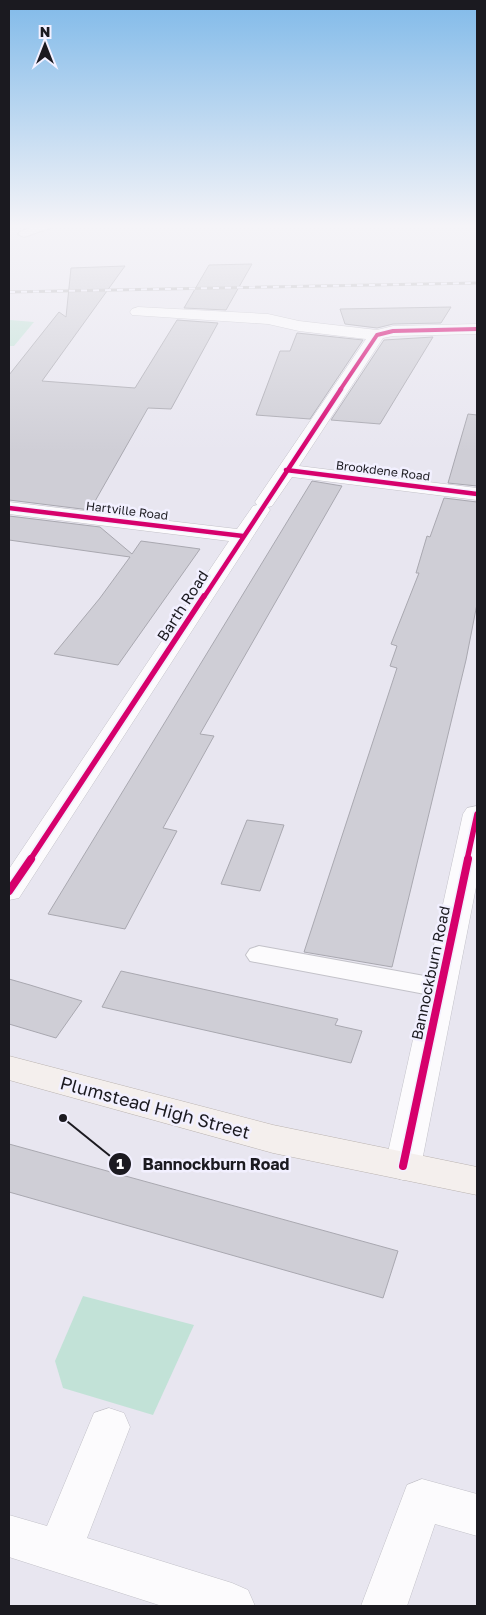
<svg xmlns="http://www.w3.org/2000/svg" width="486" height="1615" font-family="'Golos Text',sans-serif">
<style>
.green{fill:#c2e2d7}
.building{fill:#cfced6;stroke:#a9a8b0}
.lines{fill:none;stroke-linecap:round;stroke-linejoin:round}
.service-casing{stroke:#c3c2c9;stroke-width:2}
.minor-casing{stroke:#c3c2c9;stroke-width:1}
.primary-casing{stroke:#bbb4b1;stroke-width:1}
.service{fill:#fcfbfd;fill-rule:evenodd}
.minor{fill:#fcfbfd;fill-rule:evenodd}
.primary{fill:#f4efed;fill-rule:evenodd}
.rail-casing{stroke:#b8b7ba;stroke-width:3}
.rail{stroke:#f2f0ff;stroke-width:2;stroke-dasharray:6;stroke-linecap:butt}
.cycleway-far3-casing{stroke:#f2f0ff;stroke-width:5.5}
.cycleway-far2-casing{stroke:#f2f0ff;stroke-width:7}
.cycleway-far1-casing{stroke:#f2f0ff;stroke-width:9}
.cycleway-casing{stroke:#f2f0ff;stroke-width:11}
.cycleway-far3{stroke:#d6006c;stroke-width:4}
.cycleway-far2{stroke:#d6006c;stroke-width:4.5}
.cycleway-far1{stroke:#d6006c;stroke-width:5.5}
.cycleway{stroke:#d6006c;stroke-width:8}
.labels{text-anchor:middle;stroke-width:5;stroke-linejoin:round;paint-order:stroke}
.far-street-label{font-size:12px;fill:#1b1a20;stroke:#f2f0ff}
.street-label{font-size:15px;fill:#1b1a20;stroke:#f2f0ff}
.near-street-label{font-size:18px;fill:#1b1a20;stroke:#f2f0ff}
.leader{fill:none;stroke:#1b1a20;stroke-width:2}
.callout-dot{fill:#1b1a20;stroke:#f2f0ff;stroke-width:2}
.mark-label{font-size:15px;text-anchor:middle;font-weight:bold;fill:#fff}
.callout-label{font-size:16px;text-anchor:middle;font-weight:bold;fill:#1b1a20;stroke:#f2f0ff;stroke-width:5;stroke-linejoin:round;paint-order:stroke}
</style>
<rect width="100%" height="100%" fill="#e8e6f0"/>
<!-- green -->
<g class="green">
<polygon points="10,320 34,322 14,346 9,346"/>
<polygon points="83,1296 194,1325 153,1415 63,1388 55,1361"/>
</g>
<!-- building -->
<g class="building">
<polygon points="252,264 226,310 184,308 209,265"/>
<polygon points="125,266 42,381 135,388 177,320 218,323 171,409 148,408 90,510 9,500 9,375 59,312 66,317 71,268"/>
<polygon points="451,307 441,323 393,324 377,328 345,324 340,309"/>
<polygon points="297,333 363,340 310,419 256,415 280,351 290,351"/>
<polygon points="433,337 380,424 331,420 384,340"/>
<polygon points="468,414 477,415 477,486 448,483"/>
<polygon points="312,481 342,486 200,734 214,736 163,828 177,831 125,929 48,914"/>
<polygon points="444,498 477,502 477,604 466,660 392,967 304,952 397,668 390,666 397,646 391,644 419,573 416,573 427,536 430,537"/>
<polygon points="9,516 100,527 132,554 141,541 200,549 118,665 54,654 100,598 130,557 9,540"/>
<polygon points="247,820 284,825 260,891 221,884"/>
<polygon points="121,971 338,1019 335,1025 362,1031 351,1063 102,1007"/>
<polygon points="9,979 30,985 82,1001 56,1038 9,1024"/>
<polygon points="9,1144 398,1251 383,1298 9,1192"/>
</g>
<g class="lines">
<!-- service casing -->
<g class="service-casing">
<g id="service">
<polygon points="35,226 52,226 50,228 24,237 18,234 20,232"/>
<polygon points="259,946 441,979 450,982 454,988 450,994 441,997 250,961 246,955 250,949"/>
</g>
</g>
<!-- minor casing -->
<g class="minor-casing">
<g id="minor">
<polygon points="138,307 268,314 299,321 377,330 393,326 477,324 477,334 393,336 383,338 299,466 477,488 477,500 292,477 272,506 268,507 270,510 19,898 9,900 9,869 229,541 9,514 9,502 237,529 253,506 257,505 255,502 366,339 299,331 268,324 132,315 130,312 132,309"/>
<polygon points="477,806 477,882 421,1166 416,1176 403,1180 390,1176 385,1166 463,814 467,808"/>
<polygon points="109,1408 124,1413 130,1427 87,1538 232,1583 248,1590 255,1606 162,1606 9,1557 9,1515 47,1526 94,1413"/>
<polygon points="422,1479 477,1494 477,1536 435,1524 407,1606 361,1606 407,1485"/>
</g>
</g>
<!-- primary casing -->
<g class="primary-casing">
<polygon id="primary" points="9,1056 273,1125 477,1167 477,1195 273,1153 9,1080"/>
</g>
<!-- service -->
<use href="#service" class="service"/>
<!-- minor -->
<use href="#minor" class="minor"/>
<!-- primary -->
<use href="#primary" class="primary"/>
<!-- rail casing -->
<g class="rail-casing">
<polyline id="rail" points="9,292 477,283"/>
</g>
<!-- rail -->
<use href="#rail" class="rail"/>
<!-- cycleway-far3 casing -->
<g class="cycleway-far3-casing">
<polyline id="cycleway-far3" points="340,390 377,335 393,331 477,329"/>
</g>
<!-- cycleway-far2 casing -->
<g class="cycleway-far2-casing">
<g id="cycleway-far2">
<polyline points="286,470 477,494"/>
<polyline points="9,508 243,536"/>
<polyline points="204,597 341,389"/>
</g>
</g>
<!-- cycleway-far1 casing -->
<g class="cycleway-far1-casing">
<g id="cycleway-far1">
<polyline points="30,860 204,596"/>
<polyline points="467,860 477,814"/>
</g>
</g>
<!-- cycleway casing -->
<g class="cycleway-casing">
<g id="cycleway">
<polyline points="9,891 31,859"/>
<polyline points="403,1166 468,859"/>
</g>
</g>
<!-- cycleway-far3 -->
<use href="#cycleway-far3" class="cycleway-far3"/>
<!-- cycleway-far2 -->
<use href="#cycleway-far2" class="cycleway-far2"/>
<!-- cycleway-far1 -->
<use href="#cycleway-far1" class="cycleway-far1"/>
<!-- cycleway -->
<use href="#cycleway" class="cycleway"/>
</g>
<!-- sky -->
<linearGradient id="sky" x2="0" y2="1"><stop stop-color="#81bae9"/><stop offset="0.5" stop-color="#f5f4f8"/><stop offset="1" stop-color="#f5f4f8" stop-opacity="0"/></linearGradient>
<rect width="486" height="452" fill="url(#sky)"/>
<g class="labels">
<!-- far-street labels -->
<g class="far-street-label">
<text transform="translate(383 471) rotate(7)" y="4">Brookdene Road</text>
<text transform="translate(127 511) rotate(7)" y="4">Hartville Road</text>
</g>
<!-- street labels -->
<g class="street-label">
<text transform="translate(183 606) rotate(-57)" y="5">Barth Road</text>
<text transform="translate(431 973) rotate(-78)" y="5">Bannockburn Road</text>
</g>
<!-- near-street labels -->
<g class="near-street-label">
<text transform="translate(155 1108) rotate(15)" y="6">Plumstead High Street</text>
</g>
</g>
<!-- callouts -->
<path class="leader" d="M63 1118L120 1164"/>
<g class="callout-dot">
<circle cx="63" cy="1118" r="5"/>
<circle cx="120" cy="1164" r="12"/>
</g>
<g class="mark-label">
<text x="120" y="1169">1</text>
</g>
<g class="callout-label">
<text x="216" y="1170">Bannockburn Road</text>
</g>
<!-- border -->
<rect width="486" height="1615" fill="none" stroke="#1b1a20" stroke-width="20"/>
<!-- north arrow -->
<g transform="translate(45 45)" stroke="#f2f0ff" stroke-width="4" paint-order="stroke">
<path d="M0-4L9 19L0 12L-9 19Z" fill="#1b1a20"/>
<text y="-8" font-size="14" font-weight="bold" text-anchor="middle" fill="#1b1a20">N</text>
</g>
</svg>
